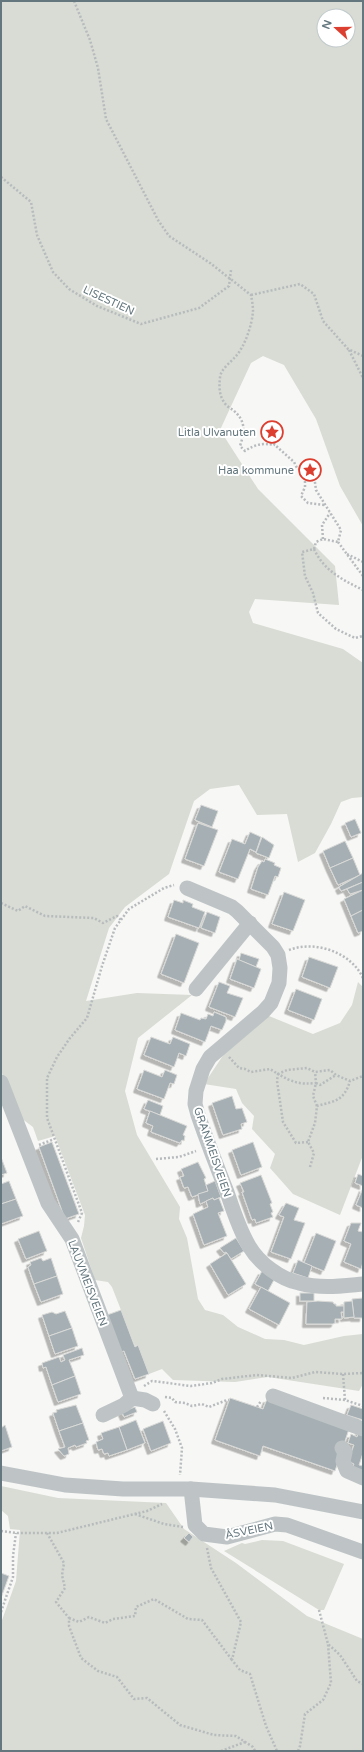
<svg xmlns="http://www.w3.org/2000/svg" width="364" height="1752" font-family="'Varela Round',sans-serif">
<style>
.green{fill:#d8dcd4;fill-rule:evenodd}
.building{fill:#a6b0b4;stroke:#d9d9d7;filter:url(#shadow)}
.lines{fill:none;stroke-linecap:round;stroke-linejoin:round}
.path{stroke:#b7bbbd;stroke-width:2.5;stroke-dasharray:2 2;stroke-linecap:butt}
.minor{stroke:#bec4c6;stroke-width:15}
.labels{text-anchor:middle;stroke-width:4;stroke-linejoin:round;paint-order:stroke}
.street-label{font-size:11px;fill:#64777e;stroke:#fff}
.poi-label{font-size:11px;fill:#64777e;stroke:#fff;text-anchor:end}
</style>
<defs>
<filter id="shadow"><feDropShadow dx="-3.5" dy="3.5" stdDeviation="0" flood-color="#0004"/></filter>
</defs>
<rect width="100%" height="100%" fill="#f7f7f5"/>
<!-- green -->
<g class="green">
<path d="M 1,1 L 363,1 L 363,526 L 340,486 L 316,419 L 284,365 L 263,356 L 251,363 L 220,430 L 258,489 L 335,566 L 339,605 L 255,599 L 249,612 L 253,623 L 343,649 L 363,663 L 363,797 L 352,798 L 341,802 L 331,824 L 315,853 L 298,862 L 287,814 L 257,815 L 239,785 L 210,789 L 194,801 L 169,874 L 125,907 L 109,928 L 86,1001 L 137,993 L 192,995 L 138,1038 L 125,1091 L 137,1135 L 180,1207 L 179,1219 L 187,1238 L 198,1299 L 205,1310 L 223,1315 L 238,1327 L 265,1339 L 284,1340 L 304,1345 L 344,1336 L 363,1334 L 363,1384 L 359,1391 L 268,1377 L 235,1382 L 173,1380 L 162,1369 L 149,1374 L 138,1345 L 135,1346 L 112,1287 L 108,1282 L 95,1280 L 81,1238 L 84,1226 L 85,1215 L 55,1136 L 38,1141 L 33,1127 L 21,1118 L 1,1071 ZM 324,16 L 348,16 L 348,40 L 324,40 Z"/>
<polygon points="358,982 363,987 363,1155 340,1215 293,1194 270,1168 275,1154 252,1129 254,1116 242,1103 236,1089 204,1084 224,1054 269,1016 313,1034 340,1023 352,1005"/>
<polygon points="1,1486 58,1498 166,1503 184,1529 236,1563 307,1616 363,1639 363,1751 1,1751 1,1623 16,1581 20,1530 10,1529 8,1516 1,1510"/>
<polygon points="262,1540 283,1541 344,1564 324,1610 319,1610 224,1551 242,1543 245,1544"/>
</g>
<!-- building -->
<g class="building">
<polygon points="201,805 218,811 212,827 195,820"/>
<polygon points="355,819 361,833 351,837 345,823"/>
<polygon points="198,823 218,830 204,866 185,859"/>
<polygon points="250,832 261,837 256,852 250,849 238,879 219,872 232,839 245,844"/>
<polygon points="262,837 274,845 269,858 256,853"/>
<polygon points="345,841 353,858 330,868 323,851"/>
<polygon points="353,858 360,875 338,885 330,868"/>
<polygon points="265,859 275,863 274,865 281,868 278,877 275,876 268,895 251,889 258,867 262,861 264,862"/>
<polygon points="363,873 363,882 341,891 339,887"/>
<polygon points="363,882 363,890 350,894 347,889"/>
<polygon points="363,890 363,910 351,916 344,899"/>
<polygon points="284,892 305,900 293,931 272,924"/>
<polygon points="174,900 183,903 183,900 193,904 192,907 205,912 199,928 168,917"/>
<polygon points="363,910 363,931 358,933 351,916"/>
<polygon points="207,912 220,917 215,933 201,928"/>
<polygon points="176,934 199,943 184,983 161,974"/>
<polygon points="241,953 259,959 256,967 239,960"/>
<polygon points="309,957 338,967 330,988 302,977"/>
<polygon points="237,959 261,969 254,988 230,979"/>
<polygon points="219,982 230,986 227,993 243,998 235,1017 209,1007"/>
<polygon points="296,989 322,999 314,1020 288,1010"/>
<polygon points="214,1012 226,1017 226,1021 222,1030 211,1026 205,1042 175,1030 181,1013 200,1020 201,1018 206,1019 208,1014 213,1016"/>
<polygon points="151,1037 170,1044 173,1037 190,1044 186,1056 179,1053 174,1067 144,1055"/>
<polygon points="144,1070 162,1077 165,1070 177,1075 174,1084 170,1083 164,1099 137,1089"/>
<polygon points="232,1096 236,1109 242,1108 247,1122 241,1124 242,1129 223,1135 212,1103"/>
<polygon points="148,1100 163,1106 160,1115 144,1109"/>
<polygon points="150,1111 187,1126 183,1135 185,1136 184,1141 182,1140 180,1143 151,1132 153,1126 146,1123"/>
<polygon points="52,1142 79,1214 65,1219 39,1147"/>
<polygon points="253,1142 262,1167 241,1175 232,1150"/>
<polygon points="1,1157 7,1173 1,1175"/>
<polygon points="198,1162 206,1178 204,1179 208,1191 192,1197 188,1187 184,1188 180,1177 184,1176 181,1169"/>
<polygon points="358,1174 363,1176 363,1186 355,1183"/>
<polygon points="261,1175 272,1203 270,1204 273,1212 271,1213 273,1217 256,1223 255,1219 252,1220 242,1192 244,1192 240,1183"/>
<polygon points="9,1181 16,1199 1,1204 1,1184"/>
<polygon points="215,1181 221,1197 214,1200 213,1198 200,1204 198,1194 208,1191 206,1185"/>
<polygon points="363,1188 363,1208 356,1205"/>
<polygon points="213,1198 214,1200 219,1198 224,1211 218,1213 227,1236 204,1245 193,1214 208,1207 206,1201"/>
<polygon points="16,1199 23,1216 1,1224 1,1204"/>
<polygon points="286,1203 299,1208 294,1220 305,1223 291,1259 271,1252 284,1217 279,1215"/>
<polygon points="351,1223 361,1223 358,1231 363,1232 363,1262 361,1269 344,1262 351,1244 344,1241"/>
<polygon points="39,1231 47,1251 26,1259 18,1239"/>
<polygon points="316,1233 336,1241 324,1271 304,1263"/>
<polygon points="236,1238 244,1251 231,1259 226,1252 224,1253 220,1248"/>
<polygon points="227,1253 246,1284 228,1295 210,1264"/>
<polygon points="41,1258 43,1261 51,1258 57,1276 34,1284 28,1267 31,1265 30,1262"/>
<polygon points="298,1260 312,1266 308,1278 293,1273"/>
<polygon points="262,1271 275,1278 268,1291 255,1284"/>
<polygon points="57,1276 63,1294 41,1302 34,1284"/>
<polygon points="261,1287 290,1303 279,1325 249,1309"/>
<rect x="300" y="1293" width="14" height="8"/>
<polygon points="363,1298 363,1318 354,1318 352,1299"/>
<polygon points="318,1301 333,1302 334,1304 336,1304 336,1306 344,1306 344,1312 341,1312 342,1319 335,1319 335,1323 333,1324 306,1324 307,1302"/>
<polygon points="352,1301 354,1317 344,1318 344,1302"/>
<polygon points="121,1310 135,1347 138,1345 149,1374 135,1379 124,1351 121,1352 107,1315"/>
<polygon points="65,1311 72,1328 49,1336 42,1315 52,1312 56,1314"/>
<polygon points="72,1328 78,1346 55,1354 49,1336"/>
<polygon points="82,1348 84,1355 69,1360 75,1376 52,1385 46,1367 43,1368 42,1363 59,1357 61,1362 65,1360 63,1355"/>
<polygon points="75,1376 81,1394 58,1402 52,1385"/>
<polygon points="230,1398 263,1409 267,1399 349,1429 335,1471 263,1446 260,1456 215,1440"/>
<polygon points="76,1405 83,1423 59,1431 53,1413 57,1412 56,1410"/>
<polygon points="351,1405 363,1409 363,1420 347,1415"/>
<polygon points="135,1407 137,1412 124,1417 122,1412"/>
<polygon points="136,1420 145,1443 127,1450 119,1427"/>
<polygon points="163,1421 171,1443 151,1451 143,1429"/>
<polygon points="83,1423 89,1440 86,1441 87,1443 76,1447 75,1445 68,1448 69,1454 64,1456 58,1449 65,1447 59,1431"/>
<polygon points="5,1425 12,1447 1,1451 1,1428"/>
<polygon points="119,1427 127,1450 109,1456 108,1453 104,1454 102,1449 98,1450 96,1442 103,1439 101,1433"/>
<polygon points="359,1431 363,1433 363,1453 359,1465 363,1466 363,1472 352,1469 354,1464 348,1461 354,1445 348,1443 351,1434 357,1437"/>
<polygon points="189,1533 193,1537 189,1542 184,1538"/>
<polygon points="1,1573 9,1576 1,1598"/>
</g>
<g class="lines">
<!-- path -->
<g class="path">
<path d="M 74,1 L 90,40 L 98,68 L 106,119 L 158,220 L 169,236 L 210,263 L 251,295 C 252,300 253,306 253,311 C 252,325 245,346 236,356 C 230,363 220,370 220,378 C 219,386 219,395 224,402 C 226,406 230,408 233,410 C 246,421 245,431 240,446 L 245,451 C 255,444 263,443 275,445"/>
<polyline points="1,177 31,202 37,235 53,272 69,289 97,306 141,324 199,308 229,286 231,270"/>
<polyline points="251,295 300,284 314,294 323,321 348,349 363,356"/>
<polyline points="349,350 363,378"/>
<polyline points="266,425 270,438 275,445 294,462 297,468 305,473 314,475 316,490 341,530 338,542 323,539 316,542 314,549 302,552 305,576 313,593 318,613 336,629 355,638 363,636"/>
<polyline points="305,473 305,487 301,496 308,503 325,505"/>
<polyline points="323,539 322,525 330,513"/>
<polyline points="338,542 363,576"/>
<path d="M 314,549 C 324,571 343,580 363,590"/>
<polyline points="347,554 363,562"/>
<polyline points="1,903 18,911 25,906 45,916 94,918 103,923 117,916 121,920"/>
<path d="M 289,950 C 315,940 351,952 363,978"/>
<polyline points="229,1057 239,1068 245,1069 251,1072 270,1069 278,1074 287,1070 307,1068 315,1072 330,1070 336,1075 350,1081 363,1076"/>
<polyline points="317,1106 313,1096 316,1083 320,1085 336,1075"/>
<path d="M 308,1142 L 296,1143 L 283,1122 L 277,1081 L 278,1074 C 292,1082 300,1085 316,1083 L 315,1072"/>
<polyline points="39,1145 54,1139"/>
<polyline points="156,1159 179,1157 196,1151"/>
<path d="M 310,1167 L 314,1153 L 308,1142 L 315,1123 L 317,1106 C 335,1101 344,1101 350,1081"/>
<polyline points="78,1222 82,1213 47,1118 47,1078 57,1057 70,1038 87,1018 102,966 115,928 129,909 164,888 174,885"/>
<polyline points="343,1374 345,1400"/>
<polyline points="144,1386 152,1381 191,1386 212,1383 222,1379 257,1375 292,1378 315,1372 343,1374 363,1373"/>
<polyline points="165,1397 172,1398 175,1402 185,1403 192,1406 202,1404 209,1407 227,1400 229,1400"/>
<polyline points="323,1398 345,1400 363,1406"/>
<polyline points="257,1407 261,1401"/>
<polyline points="164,1411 175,1429 182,1448 180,1475"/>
<polyline points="135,1514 164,1524 183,1527"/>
<polyline points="1,1531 16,1533 57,1533 147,1511 162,1504"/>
<polyline points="47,1533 64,1563 62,1575 65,1588 56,1602 69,1618 69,1626 81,1658 98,1671 117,1677 134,1699 147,1698 180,1725 214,1735 236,1736 253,1747 255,1751"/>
<polyline points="207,1548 211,1568 241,1622 232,1660 240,1670 250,1674 266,1726 277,1751"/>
<polyline points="319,1610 328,1644 340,1655 357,1681 363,1684"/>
<polyline points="1,1612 13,1577 13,1556 16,1533"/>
<polyline points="69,1618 79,1622 89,1617 105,1623 113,1619 135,1616 136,1607 154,1599 188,1619 202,1620 232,1660"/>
<polyline points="221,1751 245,1742"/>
<polyline points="298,1751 300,1746 305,1714 323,1700 331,1683 328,1644"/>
</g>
<!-- minor -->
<g class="minor">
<path d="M 187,888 L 232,907 L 237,911 L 273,947 L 278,955 L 280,968 L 279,983 L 271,1003 L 263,1012 L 210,1057 L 203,1069 L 196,1091 L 195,1104 L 198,1115 C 207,1141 217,1167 227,1192 C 233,1210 239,1229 249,1246 C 259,1263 280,1279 299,1283 C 321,1289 341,1286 363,1284"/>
<polyline points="196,989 250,923"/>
<polyline points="1,1082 48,1203 72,1239 132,1398"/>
<polyline points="273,1396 363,1429"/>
<polyline points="132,1398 145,1400 153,1404"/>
<polyline points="103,1415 124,1405 132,1398"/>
<polyline points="342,1448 345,1452 343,1461 347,1471 363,1478"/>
<polyline points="1,1473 65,1485 123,1489 191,1489 275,1495 363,1512"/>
<polyline points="191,1489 195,1525 204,1534 227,1537 275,1524 287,1525 363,1552"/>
</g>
</g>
<!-- icons -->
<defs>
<g id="sight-ring" transform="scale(1.15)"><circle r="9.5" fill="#fff" stroke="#dc3f30" stroke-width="1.5"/><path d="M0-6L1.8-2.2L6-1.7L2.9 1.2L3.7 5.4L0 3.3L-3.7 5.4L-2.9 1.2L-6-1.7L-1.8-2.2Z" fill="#dc3f30"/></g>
</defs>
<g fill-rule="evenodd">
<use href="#sight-ring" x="272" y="432"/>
<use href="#sight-ring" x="310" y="470"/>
</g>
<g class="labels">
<!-- street labels -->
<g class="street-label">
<text transform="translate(109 300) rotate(25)" y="4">LISESTIEN</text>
<text transform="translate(213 1152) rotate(71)" y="4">GRANMEISVEIEN</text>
<text transform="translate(88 1283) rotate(69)" y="4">LAUVMEISVEIEN</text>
<text transform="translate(249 1530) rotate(-12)" y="4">ÅSVEIEN</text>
</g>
<!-- poi labels -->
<g class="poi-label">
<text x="256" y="436">Litla Ulvanuten</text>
<text x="294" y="474">Haa kommune</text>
</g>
</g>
<!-- border -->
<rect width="364" height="1752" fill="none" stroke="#64777e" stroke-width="4"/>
<!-- north arrow -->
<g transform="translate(336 28) rotate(291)"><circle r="19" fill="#ffffff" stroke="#c1c9cb"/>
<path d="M0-3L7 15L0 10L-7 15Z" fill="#dc3f30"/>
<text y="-6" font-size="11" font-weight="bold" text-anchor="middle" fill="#64777e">N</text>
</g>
</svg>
